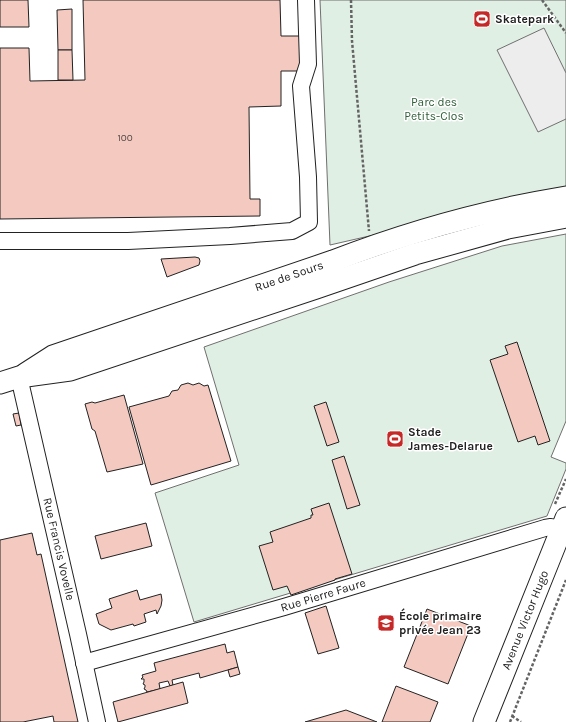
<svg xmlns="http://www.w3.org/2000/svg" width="566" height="722" font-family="Karla,sans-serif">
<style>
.green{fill:#e0efe3;stroke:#6f6f6f}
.parking{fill:#ededed;stroke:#6f6f6f}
.building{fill:#f3c9c0;stroke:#222}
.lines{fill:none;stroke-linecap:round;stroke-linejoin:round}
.minor-casing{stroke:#222;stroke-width:18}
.major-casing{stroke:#222;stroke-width:23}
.path{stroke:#646464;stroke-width:2.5;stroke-dasharray:3 2;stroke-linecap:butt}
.minor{stroke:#fff;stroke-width:16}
.major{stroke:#fff;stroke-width:21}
.labels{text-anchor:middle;stroke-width:3;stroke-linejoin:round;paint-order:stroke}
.number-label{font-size:10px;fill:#564c4a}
.poi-label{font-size:12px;font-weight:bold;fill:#222;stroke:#fff;text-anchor:start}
.park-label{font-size:12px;fill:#2f5e38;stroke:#fff}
.street-label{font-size:12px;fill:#222;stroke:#fff}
</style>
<rect width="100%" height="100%" fill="#fff"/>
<!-- green -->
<g class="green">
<polygon points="320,0 566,0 566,191 330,245"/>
<polygon points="566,234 566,421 551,457 566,463 566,469 547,516 194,622 155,493 239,465 204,347 389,282 502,246"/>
</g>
<!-- parking -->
<polygon class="parking" points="544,28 566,73 566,119 538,132 497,50"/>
<!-- building -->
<g class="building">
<polygon points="0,0 28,0 29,27 0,27"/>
<polygon points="83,0 280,0 281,36 301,36 302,71 281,71 281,106 249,107 250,199 260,199 260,216 0,219 0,48 29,48 30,81 85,80"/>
<polygon points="72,9 72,50 58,50 57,10"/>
<polygon points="58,50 72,50 73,80 58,80"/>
<polygon points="195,257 199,258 200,261 199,265 167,277 161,259"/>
<polygon points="517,342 550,441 538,445 535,436 518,442 490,360 508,354 505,346"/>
<polygon points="188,383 193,385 199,383 204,386 208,385 231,461 151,485 129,407 169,396 172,391 178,390 181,385"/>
<polygon points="124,395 143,464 107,472 95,431 92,429 85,404 92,402 95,403"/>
<polygon points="326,402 339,442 327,446 314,406"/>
<polygon points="19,413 21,425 16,426 13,414"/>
<polygon points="344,456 360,505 347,509 332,460"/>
<polygon points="329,503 352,574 335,579 335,580 291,595 287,586 273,590 259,546 273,542 270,532 311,518 311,515 313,515 311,509"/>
<polygon points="146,523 152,546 101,559 95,536"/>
<polygon points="32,533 37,555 41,554 78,722 54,722 53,716 23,722 0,722 0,540"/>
<polygon points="137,590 140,600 161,594 162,600 161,606 157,614 156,610 144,614 146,622 134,626 133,624 111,630 99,624 96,614 112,608 109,599"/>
<polygon points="326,606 339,648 318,654 305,613"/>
<polygon points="427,609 471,626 448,684 404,667"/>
<polygon points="225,644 227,653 234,651 238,667 200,678 199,673 172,680 173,685 170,686 168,681 159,683 160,689 147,692 146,690 144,689 145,687 145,685 143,684 144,682 144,679 141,679 143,677 142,675 156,671 154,663"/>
<polygon points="238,667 240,674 230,677 228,670"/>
<polygon points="183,682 188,703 118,722 113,702"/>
<polygon points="396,686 438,702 430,722 382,722"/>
<polygon points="346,710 377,722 305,722"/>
</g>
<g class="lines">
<!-- minor casing -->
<g class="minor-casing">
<g id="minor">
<polyline points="0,241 128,241 230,236 292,231 309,222 308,177 301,86 308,64 306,0"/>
<polyline points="19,377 78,634 97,722"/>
<polyline points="84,663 284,607 545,528 551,527 561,530"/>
</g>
</g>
<!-- major casing -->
<g class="major-casing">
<g id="major">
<path d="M 25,374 L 53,356 L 333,261 C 408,232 487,210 566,197"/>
<polyline points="0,383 19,377 70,370 316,288 415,254 508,228 566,217"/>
<polyline points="484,722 566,518"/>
</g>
</g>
<!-- path -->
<g class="path">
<polyline points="351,0 352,41 369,231"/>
<polyline points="542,0 566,33"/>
<polyline points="555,504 566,479"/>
<polyline points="512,716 521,722"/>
<polyline points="510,722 566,580"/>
</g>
<!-- minor -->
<use href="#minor" class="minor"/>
<!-- major -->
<use href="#major" class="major"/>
</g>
<!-- icons -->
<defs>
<g id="stadium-square" transform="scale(0.9)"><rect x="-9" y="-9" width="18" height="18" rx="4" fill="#c62828" stroke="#fff"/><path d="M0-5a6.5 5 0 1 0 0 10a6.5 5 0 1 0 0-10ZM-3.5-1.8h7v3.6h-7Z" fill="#fff"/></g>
<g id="school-square" transform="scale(0.9)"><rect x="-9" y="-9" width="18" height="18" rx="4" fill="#c62828" stroke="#fff"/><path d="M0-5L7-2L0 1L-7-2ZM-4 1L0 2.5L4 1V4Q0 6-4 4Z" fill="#fff"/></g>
</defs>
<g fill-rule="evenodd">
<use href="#stadium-square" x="482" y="19"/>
<use href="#stadium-square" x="395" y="439"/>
<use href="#school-square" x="386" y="623"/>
</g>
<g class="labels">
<!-- number labels -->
<g class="number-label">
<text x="125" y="141">100</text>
</g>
<!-- poi labels -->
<g class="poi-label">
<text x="495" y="23">Skatepark</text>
<text x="408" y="436">Stade<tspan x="408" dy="14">James-Delarue</tspan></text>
<text x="399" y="620">École primaire<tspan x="399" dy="14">privée Jean 23</tspan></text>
</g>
<!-- park labels -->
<g class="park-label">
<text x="434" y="106">Parc des<tspan x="434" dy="14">Petits-Clos</tspan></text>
</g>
<!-- street labels -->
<g class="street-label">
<text transform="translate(289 276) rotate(-19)" y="4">Rue de Sours</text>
<text transform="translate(59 549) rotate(77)" y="4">Rue Francis Vovelle</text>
<text transform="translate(323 595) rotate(-17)" y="4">Rue Pierre Faure</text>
<text transform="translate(525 620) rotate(-68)" y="4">Avenue Victor Hugo</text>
</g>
</g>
</svg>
